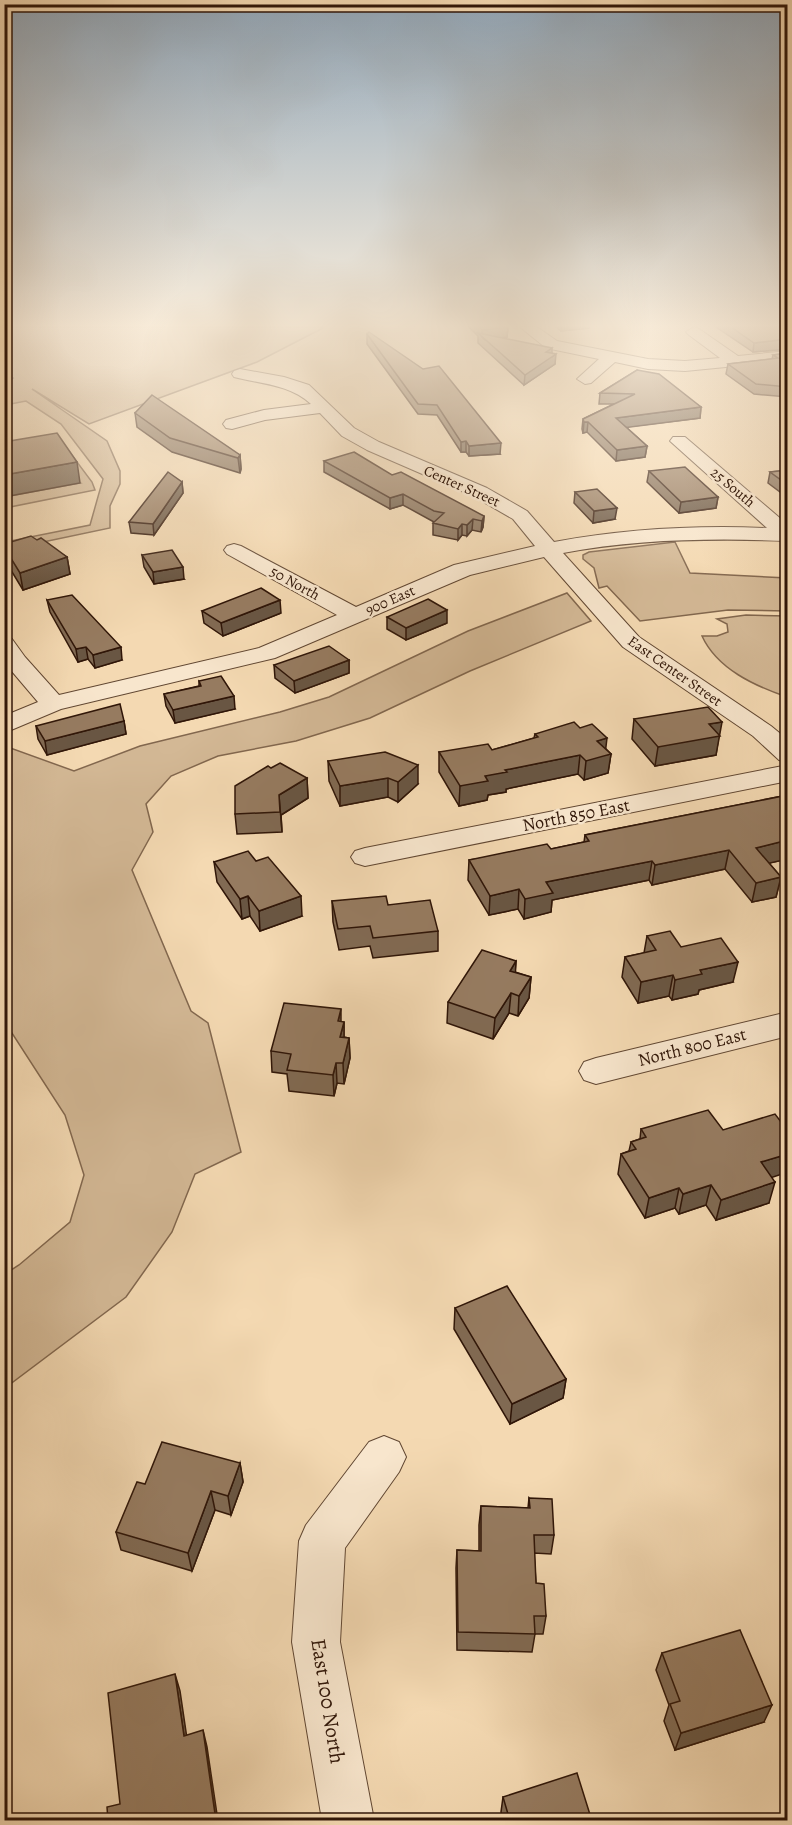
<svg xmlns="http://www.w3.org/2000/svg" width="792" height="1825" font-family="Alegreya,serif">
<style>
.green{fill:#d3b895;stroke:#82674e;stroke-width:1.5}
.lines{fill:none;stroke-linecap:round;stroke-linejoin:round}
.minor-casing{stroke:#614732;stroke-width:2}
.minor{fill:#f8e6cd;fill-rule:evenodd}
.wall{fill:#816a53;stroke:#301608;stroke-width:1.5}
.shaded-wall{fill:#695643;stroke:#301608;stroke-width:1.5}
.building{fill:#967b60;stroke:#301608;stroke-width:1.5}
.labels{text-anchor:middle;stroke-width:5;stroke-linejoin:round;paint-order:stroke}
.far-street-label{font-size:15px;fill:#301608;stroke:#f8e6cd}
.street-label{font-size:18px;fill:#301608;stroke:#f8e6cd}
.near-street-label{font-size:21px;fill:#301608;stroke:#f8e6cd}
</style>
<rect width="100%" height="100%" fill="#f4d9b2"/>
<filter id="stains"><feTurbulence type="fractalNoise" baseFrequency=".00333" numOctaves="4"/><feColorMatrix values="0 0 0 0 .2 0 0 0 0 .09 0 0 0 0 .02 0 0 0 .5 -.17"/></filter>
<radialGradient id="worn" r=".72"><stop offset=".6" stop-color="#630" stop-opacity="0"/><stop offset="1" stop-color="#630" stop-opacity=".3"/></radialGradient>
<!-- green -->
<g class="green">
<polygon points="5,327 325,327 257,362 89,424 32,389 107,441 120,471 120,484 110,506 110,528 5,550 5,542 90,525 103,479 61,424 26,401 5,405 4,381 14,378 5,379"/>
<polygon points="65,446 92,482 95,490 5,508 4,497 80,483 5,456"/>
<polygon points="675,542 690,573 787,578 787,611 728,610 640,621 607,586 599,588 594,568 583,559 583,555 589,552"/>
<polygon points="567,593 591,621 470,671 370,718 296,741 218,756 171,776 146,804 153,832 132,870 191,1011 208,1023 241,1152 195,1174 172,1232 126,1297 5,1388 5,1274 19,1265 70,1222 84,1175 65,1115 8,1027 5,1013 5,746 74,771 140,746 280,712 329,697 468,631"/>
<path d="M 746,615 L 787,616 L 787,697 C 755,686 717,669 702,636 L 717,636 L 728,632 L 727,624 L 717,619 Z"/>
</g>
<g class="lines">
<!-- minor casing -->
<g class="minor-casing">
<g id="minor">
<polygon points="520,327 537,327 557,341 648,359 685,361 720,358 689,335 686,332 694,327 699,329 738,356 788,351 788,361 685,371 648,369 615,362 591,383 585,384 577,379 599,359 546,348"/>
<path d="M 240,369 L 284,377 L 309,385 L 354,428 L 379,442 L 487,488 L 527,511 L 554,542 C 624,529 696,525 767,528 L 670,441 L 673,437 L 685,437 L 788,525 L 788,541 C 713,538 637,539 563,553 L 639,637 L 771,726 L 788,740 L 788,762 L 779,760 L 753,736 L 623,647 L 544,557 L 470,575 L 275,658 L 61,709 L 4,733 L 4,716 L 38,702 L 4,662 L 4,637 L 12,639 L 25,657 L 59,695 L 259,648 L 337,615 L 227,554 L 224,550 L 227,546 L 234,544 L 241,546 L 356,607 L 454,565 L 535,546 L 513,519 L 473,496 L 367,450 L 342,436 L 320,413 L 265,420 L 232,429 L 226,428 L 223,424 L 226,420 L 264,410 L 311,404 C 289,384 261,384 234,377 L 232,374 L 234,371 Z"/>
<polygon points="788,765 788,781 365,866 355,863 351,857 355,851 365,848"/>
<polygon points="788,1012 788,1036 596,1084 584,1080 579,1071 584,1062 596,1058"/>
<polygon points="384,1436 399,1442 406,1457 399,1472 345,1548 340,1642 374,1820 322,1820 292,1642 299,1541 306,1525 369,1442"/>
</g>
</g>
<!-- minor -->
<use href="#minor" class="minor"/>
</g>
<!-- wall -->
<g class="wall">
<polygon points="469,327 508,327 507,337 501,338 552,353 555,364 524,385 478,343 478,336"/>
<polygon points="556,327 589,327 589,328 561,331"/>
<polygon points="716,327 788,327 788,349 753,352"/>
<polygon points="367,334 500,454 469,456 466,452 461,452 437,415 418,414 367,344"/>
<polygon points="788,353 788,397 754,394 726,374 728,364 772,359 773,355"/>
<polygon points="637,370 701,407 700,418 626,427 647,446 645,457 616,461 587,432 583,433 582,429 583,419 614,404 599,404 600,393"/>
<polygon points="135,413 240,455 241,469 240,473 172,452 137,427"/>
<polygon points="324,461 484,516 483,527 481,532 472,530 467,536 462,535 458,540 433,535 433,523 434,522 403,505 390,509 324,472"/>
<polygon points="788,470 788,498 768,483 770,472"/>
<polygon points="649,471 718,497 716,508 679,513 647,482"/>
<polygon points="182,482 183,493 154,535 131,533 129,522"/>
<polygon points="575,492 615,519 593,523 574,503"/>
<polygon points="37,540 67,557 70,574 23,590 6,562 4,553 4,544"/>
<polygon points="142,555 184,579 154,584 144,567"/>
<polygon points="47,600 122,660 95,668 88,659 78,662 50,612"/>
<polygon points="202,611 281,613 223,636 204,623"/>
<polygon points="387,617 447,623 406,640 387,629"/>
<polygon points="349,660 349,673 295,693 275,678 274,665"/>
<polygon points="199,681 235,709 175,723 166,706 164,694 199,686"/>
<polygon points="634,719 719,735 716,755 655,766 632,739"/>
<polygon points="124,721 126,734 47,755 38,739 36,726"/>
<polygon points="535,734 606,749 611,754 608,773 584,780 578,774 506,789 506,792 488,795 487,800 459,806 439,772 439,752 492,750 534,738"/>
<polygon points="328,761 418,784 398,802 388,797 340,806 329,781"/>
<polygon points="271,768 307,778 308,798 281,815 282,832 237,834 235,814"/>
<polygon points="788,795 788,859 769,863 781,877 776,897 752,902 725,869 652,885 649,880 552,900 551,912 524,919 518,909 489,915 468,880 469,860 551,849 584,842 585,835"/>
<polygon points="214,862 302,916 260,931 250,916 242,919 217,882"/>
<polygon points="332,901 388,905 438,931 438,951 373,958 370,946 339,950 333,922"/>
<polygon points="647,936 681,947 733,982 699,990 698,994 672,1000 669,996 638,1003 622,977 625,957 644,953"/>
<polygon points="516,961 515,972 531,977 529,998 518,1016 509,1013 493,1039 447,1023 448,1002"/>
<polygon points="341,1022 344,1022 344,1037 349,1038 350,1058 344,1084 337,1083 334,1096 289,1091 287,1074 272,1072 271,1051"/>
<polygon points="641,1129 723,1130 772,1177 769,1203 716,1220 706,1205 679,1214 675,1208 645,1218 618,1174 621,1154 629,1151 631,1142 640,1139"/>
<polygon points="455,1308 566,1379 563,1398 510,1424 454,1329"/>
<polygon points="240,1463 243,1482 231,1515 215,1510 192,1571 121,1550 116,1532 145,1484"/>
<polygon points="529,1498 554,1535 551,1554 534,1553 536,1583 546,1616 543,1634 535,1634 532,1652 457,1650 456,1568 457,1550 479,1551 479,1525 481,1506 528,1508"/>
<polygon points="662,1653 764,1722 675,1750 664,1721 669,1705 656,1670"/>
<polygon points="503,1797 592,1821 503,1821 501,1812"/>
</g>
<!-- shaded-wall -->
<g class="shaded-wall">
<polygon points="508,327 507,337 485,340 482,337 482,330"/>
<polygon points="562,327 589,327 589,328 561,331"/>
<polygon points="788,339 788,349 753,352 754,343"/>
<polygon points="552,348 552,357 556,354 555,364 524,385 525,375 546,352"/>
<polygon points="701,407 700,418 615,429 616,418"/>
<polygon points="584,422 588,422 587,432 583,433"/>
<polygon points="466,441 466,452 461,452 461,442"/>
<polygon points="501,443 500,454 469,456 469,446"/>
<polygon points="647,446 645,457 616,461 617,450"/>
<polygon points="240,455 241,469 240,473 238,458"/>
<polygon points="77,462 80,483 4,497 4,475"/>
<polygon points="182,482 183,493 154,535 153,524"/>
<polygon points="403,494 403,505 390,509 390,498"/>
<polygon points="718,497 716,508 679,513 681,502"/>
<polygon points="617,508 615,519 593,523 594,511"/>
<polygon points="484,516 483,527 481,532 482,521"/>
<polygon points="473,519 472,530 467,536 467,525"/>
<polygon points="462,524 462,535 458,540 458,529"/>
<polygon points="67,557 70,574 23,590 20,573"/>
<polygon points="183,567 184,579 154,584 153,572"/>
<polygon points="280,600 281,613 223,636 221,623"/>
<polygon points="447,610 447,623 406,640 406,628"/>
<polygon points="86,647 88,659 78,662 76,649"/>
<polygon points="121,647 122,660 95,668 93,655"/>
<polygon points="349,660 349,673 295,693 294,681"/>
<polygon points="234,696 235,709 175,723 173,710"/>
<polygon points="124,721 126,734 47,755 45,741"/>
<polygon points="722,722 716,755 655,766 658,747 709,724"/>
<polygon points="607,738 605,755 611,754 608,773 584,780 586,761 597,741"/>
<polygon points="580,755 578,774 506,789 506,792 488,795 487,800 459,806 460,786 485,776 505,770"/>
<polygon points="418,765 418,784 398,802 398,782"/>
<polygon points="307,778 308,798 281,815 282,832 279,795"/>
<polygon points="388,778 388,797 340,806 340,786"/>
<polygon points="788,840 788,859 752,867 756,848"/>
<polygon points="729,850 725,869 652,885 655,865"/>
<polygon points="652,861 649,880 552,900 551,912 524,919 525,899 546,882"/>
<polygon points="781,877 776,897 752,902 756,883"/>
<polygon points="519,889 518,909 489,915 490,896"/>
<polygon points="248,896 250,916 242,919 240,899"/>
<polygon points="301,896 302,916 260,931 259,911"/>
<polygon points="516,961 515,982 510,971"/>
<polygon points="738,962 733,982 699,990 698,994 672,1000 675,980 700,970"/>
<polygon points="673,975 669,996 638,1003 641,982"/>
<polygon points="531,977 529,998 518,1016 519,996"/>
<polygon points="511,993 509,1013 493,1039 495,1018"/>
<polygon points="341,1009 341,1030 338,1021"/>
<polygon points="344,1022 344,1042 340,1037"/>
<polygon points="349,1038 350,1058 344,1084 343,1063"/>
<polygon points="336,1063 337,1083 334,1096 333,1075"/>
<polygon points="788,1154 788,1172 755,1183 761,1162"/>
<polygon points="775,1182 769,1203 716,1220 721,1200"/>
<polygon points="711,1185 706,1205 679,1214 683,1194"/>
<polygon points="679,1188 675,1208 645,1218 649,1198"/>
<polygon points="566,1379 563,1398 510,1424 512,1404"/>
<polygon points="240,1463 243,1482 231,1515 228,1496"/>
<polygon points="211,1491 215,1510 192,1571 188,1553"/>
<polygon points="175,1674 180,1691 189,1752 184,1736"/>
<polygon points="772,1705 764,1722 675,1750 681,1733"/>
<polygon points="203,1730 207,1747 218,1821 216,1821"/>
</g>
<!-- building -->
<g class="building">
<polygon points="479,327 508,327 482,330"/>
<polygon points="731,327 788,327 788,339 754,343"/>
<polygon points="369,332 423,369 439,366 501,443 469,446 466,441 461,442 437,405 418,404 367,334"/>
<polygon points="478,333 552,348 546,352 556,354 525,375"/>
<polygon points="788,353 788,387 756,384 728,364 778,358 773,355"/>
<polygon points="637,370 659,374 701,407 616,418 647,446 617,450 588,422 584,422 583,419 635,394 600,393"/>
<polygon points="152,395 240,455 238,458 170,438 135,413"/>
<polygon points="57,433 77,462 4,475 4,442"/>
<polygon points="354,452 392,475 401,472 484,516 482,521 473,519 467,525 462,524 458,529 433,523 444,513 434,511 403,494 390,498 324,461"/>
<polygon points="685,467 718,497 681,502 649,471"/>
<polygon points="788,470 788,485 770,472"/>
<polygon points="168,472 182,482 153,524 129,522"/>
<polygon points="597,489 617,508 594,511 575,492"/>
<polygon points="31,536 37,540 41,538 67,557 20,573 4,547 4,544"/>
<polygon points="172,550 183,567 153,572 142,555"/>
<polygon points="261,588 280,600 221,623 202,611"/>
<polygon points="72,595 121,647 93,655 86,647 76,649 47,600"/>
<polygon points="428,599 447,610 406,628 387,617"/>
<polygon points="329,646 349,660 294,681 274,665"/>
<polygon points="221,676 234,696 173,710 164,694 201,686 199,681"/>
<polygon points="120,704 124,721 45,741 36,726"/>
<polygon points="708,707 722,722 709,724 720,736 658,747 634,719"/>
<polygon points="574,722 580,728 592,724 607,738 597,741 611,754 586,761 580,755 505,770 507,772 485,776 488,781 460,786 439,752 488,744 492,750 538,737 535,734"/>
<polygon points="385,752 418,765 398,782 388,778 340,786 328,761"/>
<polygon points="280,763 307,778 279,795 280,812 235,814 235,786 268,766 271,768"/>
<polygon points="788,795 788,840 756,848 781,877 756,883 729,850 655,865 652,861 546,882 553,893 525,899 519,889 490,896 469,860 547,844 551,849 589,841 585,835"/>
<polygon points="248,851 256,861 268,857 301,896 259,911 248,896 240,899 214,862"/>
<polygon points="386,896 388,905 430,900 438,931 373,938 370,926 338,929 332,901"/>
<polygon points="670,931 681,947 721,938 738,962 700,970 702,974 675,980 673,975 641,982 625,957 656,950 647,936"/>
<polygon points="482,950 516,961 510,971 531,977 519,996 511,993 495,1018 448,1002"/>
<polygon points="284,1003 341,1009 338,1021 344,1022 340,1037 349,1038 343,1063 336,1063 333,1075 287,1070 291,1054 271,1051"/>
<polygon points="708,1110 723,1130 775,1114 788,1131 788,1154 761,1162 775,1182 721,1200 711,1185 683,1194 679,1188 649,1198 621,1154 636,1149 631,1142 646,1137 641,1129"/>
<polygon points="507,1286 566,1379 512,1404 455,1308"/>
<polygon points="162,1442 240,1463 228,1496 211,1491 188,1553 116,1532 137,1482 145,1484"/>
<polygon points="529,1498 552,1499 554,1535 534,1535 536,1583 544,1584 546,1616 534,1616 535,1634 458,1632 457,1550 481,1551 481,1506 530,1508"/>
<polygon points="740,1630 772,1705 681,1733 670,1704 680,1701 662,1653"/>
<polygon points="175,1674 184,1736 203,1730 216,1821 108,1821 107,1807 120,1804 108,1693"/>
<polygon points="577,1773 592,1821 510,1821 503,1797"/>
</g>
<!-- sky -->
<linearGradient id="sky" x2="0" y2="1"><stop stop-color="#92a8bb"/><stop offset="0.56" stop-color="#faeedc"/><stop offset="1" stop-color="#faeedc" stop-opacity="0"/></linearGradient>
<rect width="792" height="582" fill="url(#sky)"/>
<g class="labels">
<!-- far-street labels -->
<g class="far-street-label">
<text transform="translate(462 486) rotate(24)" y="5">Center Street</text>
<text transform="translate(733 487) rotate(40)" y="5">25 South</text>
<text transform="translate(295 583) rotate(29)" y="5">50 North</text>
<text transform="translate(390 600) rotate(-24)" y="5">900 East</text>
<text transform="translate(675 671) rotate(35)" y="5">East Center Street</text>
</g>
<!-- street labels -->
<g class="street-label">
<text transform="translate(576 815) rotate(-11)" y="6">North 850 East</text>
<text transform="translate(692 1047) rotate(-14)" y="6">North 800 East</text>
</g>
<!-- near-street labels -->
<g class="near-street-label">
<text transform="translate(328 1701) rotate(81)" y="7">East 100 North</text>
</g>
</g>
<!-- margin -->
<rect width="792" height="1825" fill="none" stroke="#f4d9b2" stroke-width="24"/>
<rect x="6" y="6" width="780" height="1813" fill="none" stroke="#301608" stroke-width="3"/>
<rect x="12" y="12" width="768" height="1801" fill="none" stroke="#301608" stroke-width="1.5"/>
<rect width="100%" height="100%" filter="url(#stains)"/>
<rect width="100%" height="100%" fill="url(#worn)"/>
</svg>
